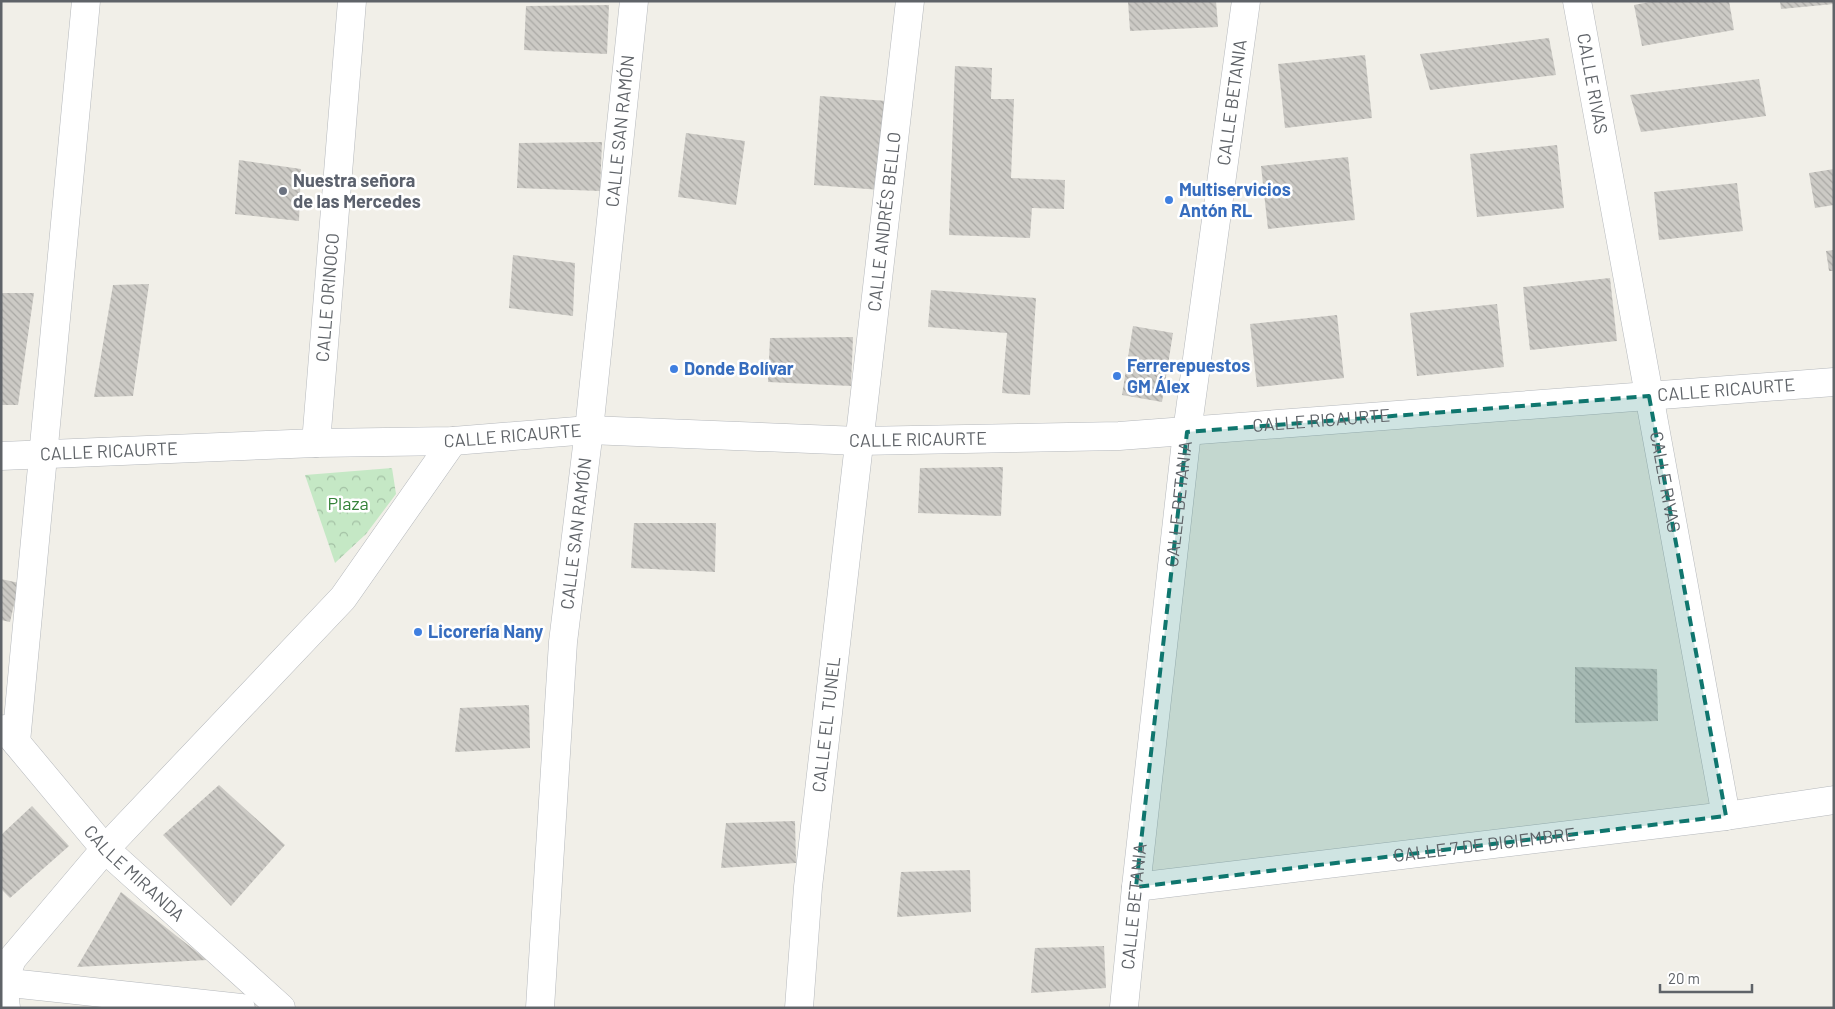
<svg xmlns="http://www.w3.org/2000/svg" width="1835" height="1009" font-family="Barlow,sans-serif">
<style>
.park{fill:url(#park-crowns)}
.building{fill:url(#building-back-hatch)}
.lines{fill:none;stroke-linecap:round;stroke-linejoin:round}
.minor-casing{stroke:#b5b8bc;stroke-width:29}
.minor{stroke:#fff;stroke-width:28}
.marked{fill:#0f766e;fill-opacity:0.2;stroke:#0f766e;stroke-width:4;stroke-dasharray:10 6;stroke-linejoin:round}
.worship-dot{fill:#6b7280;stroke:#fff;stroke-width:2}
.shop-dot{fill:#3f7fe0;stroke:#fff;stroke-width:2}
.labels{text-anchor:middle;stroke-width:5;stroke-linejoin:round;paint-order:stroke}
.street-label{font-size:18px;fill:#5f6368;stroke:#fff}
.worship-label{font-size:18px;font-weight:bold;fill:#5b616d;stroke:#fff;text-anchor:start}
.shop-label{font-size:18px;font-weight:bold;fill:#366cbe;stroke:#fff;text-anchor:start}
.park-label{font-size:18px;fill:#348238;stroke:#fff}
</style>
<defs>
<pattern id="park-crowns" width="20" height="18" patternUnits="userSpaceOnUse" patternTransform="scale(1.25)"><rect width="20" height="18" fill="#c5e8c5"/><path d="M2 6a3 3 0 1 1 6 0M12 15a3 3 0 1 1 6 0" fill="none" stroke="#a3c0a4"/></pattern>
<pattern id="building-back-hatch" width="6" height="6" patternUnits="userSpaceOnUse" patternTransform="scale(1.25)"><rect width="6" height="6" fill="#cccac5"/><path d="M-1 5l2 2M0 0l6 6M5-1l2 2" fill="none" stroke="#a9a8a4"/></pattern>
</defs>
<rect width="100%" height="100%" fill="#f1efe8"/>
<!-- park -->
<polygon class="park" points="392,468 396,494 366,534 335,563 305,475"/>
<!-- building -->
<g class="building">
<polygon points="1128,1 1216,1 1218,27 1130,31"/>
<polygon points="1654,1 1729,1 1734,30 1642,46 1634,5"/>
<polygon points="1780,1 1834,1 1834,4 1781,9"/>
<polygon points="609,5 607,54 524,50 526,6"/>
<polygon points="1549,38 1556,75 1430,90 1420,54"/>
<polygon points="1365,55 1372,118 1285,128 1278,64"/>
<polygon points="955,66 992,68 991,99 1014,99 1011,178 1065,180 1064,209 1032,208 1030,238 949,235"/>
<polygon points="1759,79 1766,116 1641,132 1630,95"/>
<polygon points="820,96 887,101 881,190 814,185"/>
<polygon points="686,133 745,141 736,205 678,197"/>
<polygon points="602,142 600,191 517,188 519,143"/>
<polygon points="1557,145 1564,208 1477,217 1470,154"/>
<polygon points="1348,157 1355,220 1268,229 1261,166"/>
<polygon points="239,160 301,169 299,221 235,214"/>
<polygon points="1834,169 1834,205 1815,208 1809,173"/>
<polygon points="1737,183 1743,231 1659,240 1654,192"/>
<polygon points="1834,250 1834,271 1829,271 1826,251"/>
<polygon points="513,255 575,263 573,316 509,308"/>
<polygon points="1610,278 1617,341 1530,350 1523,287"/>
<polygon points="149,284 133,396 94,397 113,285"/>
<polygon points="931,290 1036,298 1030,395 1002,393 1007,333 928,327"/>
<polygon points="1,293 34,293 18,405 1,405"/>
<polygon points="1497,304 1504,367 1417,376 1410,313"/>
<polygon points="1337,315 1344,378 1257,387 1250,324"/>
<polygon points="1133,326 1173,333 1162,402 1122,395"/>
<polygon points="853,337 851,386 768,382 770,338"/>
<polygon points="1003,467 1001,516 918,513 920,468"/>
<polygon points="634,523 716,523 715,572 631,568"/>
<polygon points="1,579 19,583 10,622 1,620"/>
<polygon points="1575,667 1657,669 1658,721 1575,723"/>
<polygon points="529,705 530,748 455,752 460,708"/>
<polygon points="219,785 285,845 231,906 163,835"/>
<polygon points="32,806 69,846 10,898 1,889 1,835"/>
<polygon points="795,821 796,863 721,868 726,823"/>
<polygon points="970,870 971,912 897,917 901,872"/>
<polygon points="121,892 207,960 77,967"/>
<polygon points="1104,946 1106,988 1031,993 1035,948"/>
</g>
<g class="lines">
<!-- minor casing -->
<g class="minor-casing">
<g id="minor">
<path id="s1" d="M 1577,1 L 1726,816"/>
<path id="s2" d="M 316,443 L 352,1"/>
<path id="s3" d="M 1,456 L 316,443 L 453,441 L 589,430 L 859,441 L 1119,436 L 1834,382"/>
<path id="s4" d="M 5,729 L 105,849 L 281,1008"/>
<polyline points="16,742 86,1"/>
<path id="s5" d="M 1136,887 L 1726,816 L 1834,800"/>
<polyline points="1,982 241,1008"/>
<path id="s6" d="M 1124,1007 L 1136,887 L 1187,432 L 1246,1"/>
<polyline points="6,1008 3,983 12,959 105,849 343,598 453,441"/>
<path id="s7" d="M 540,1008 L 563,642 L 589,430 L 634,1"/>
<path id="s8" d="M 799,1008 L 808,887 L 910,1"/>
</g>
</g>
<!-- minor -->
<use href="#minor" class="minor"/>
</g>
<!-- marked area -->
<path class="marked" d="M 1649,396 L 1726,816 L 1136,887 L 1187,432 Z"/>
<!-- markers -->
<circle class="worship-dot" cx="283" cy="191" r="5"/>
<g class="shop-dot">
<circle cx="1169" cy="200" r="5"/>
<circle cx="674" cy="369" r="5"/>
<circle cx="1117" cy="376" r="5"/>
<circle cx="418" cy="632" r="5"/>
</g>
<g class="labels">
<!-- street labels -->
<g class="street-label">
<text dy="6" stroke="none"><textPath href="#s1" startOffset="84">CALLE RIVAS</textPath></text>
<text dy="6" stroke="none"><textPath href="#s6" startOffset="911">CALLE BETANIA</textPath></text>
<text dy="6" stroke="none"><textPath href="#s7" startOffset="881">CALLE SAN RAMÓN</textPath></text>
<text dy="6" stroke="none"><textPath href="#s8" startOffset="791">CALLE ANDRÉS BELLO</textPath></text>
<text dy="6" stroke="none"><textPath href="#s2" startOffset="146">CALLE ORINOCO</textPath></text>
<text dy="6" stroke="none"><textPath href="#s3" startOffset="1728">CALLE RICAURTE</textPath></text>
<text dy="6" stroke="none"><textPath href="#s3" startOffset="1322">CALLE RICAURTE</textPath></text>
<text dy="6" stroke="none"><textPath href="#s3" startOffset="512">CALLE RICAURTE</textPath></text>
<text dy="6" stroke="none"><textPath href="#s3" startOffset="918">CALLE RICAURTE</textPath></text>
<text dy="6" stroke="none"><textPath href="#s3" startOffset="108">CALLE RICAURTE</textPath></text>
<text dy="6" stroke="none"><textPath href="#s1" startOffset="489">CALLE RIVAS</textPath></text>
<text dy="6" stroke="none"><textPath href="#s6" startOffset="506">CALLE BETANIA</textPath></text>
<text dy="6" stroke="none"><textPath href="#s7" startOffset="476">CALLE SAN RAMÓN</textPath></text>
<text dy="6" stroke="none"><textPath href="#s8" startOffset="285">CALLE EL TUNEL</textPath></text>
<text dy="6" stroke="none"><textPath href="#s5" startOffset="351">CALLE 7 DE DICIEMBRE</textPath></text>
<text dy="6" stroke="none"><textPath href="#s4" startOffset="194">CALLE MIRANDA</textPath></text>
<text dy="6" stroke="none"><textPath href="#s6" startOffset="101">CALLE BETANIA</textPath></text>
</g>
<!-- worship labels -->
<g class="worship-label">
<text x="293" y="187">Nuestra señora<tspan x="293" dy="21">de las Mercedes</tspan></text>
</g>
<!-- shop labels -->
<g class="shop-label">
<text x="1179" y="196">Multiservicios<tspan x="1179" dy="21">Antón RL</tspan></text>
<text x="1127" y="372">Ferrerepuestos<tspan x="1127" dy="21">GM Álex</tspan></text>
<text x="684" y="375">Donde Bolívar</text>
<text x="428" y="638">Licorería Nany</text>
</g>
<!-- park labels -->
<g class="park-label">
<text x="348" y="510">Plaza</text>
</g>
</g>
<!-- border -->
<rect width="1835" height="1009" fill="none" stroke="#5f6368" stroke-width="5"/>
<!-- scale -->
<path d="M1660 984v8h92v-8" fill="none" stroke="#5f6368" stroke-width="2.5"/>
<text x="1668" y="984" font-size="15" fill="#5f6368" stroke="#ffffff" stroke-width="4" paint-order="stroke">20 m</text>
</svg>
